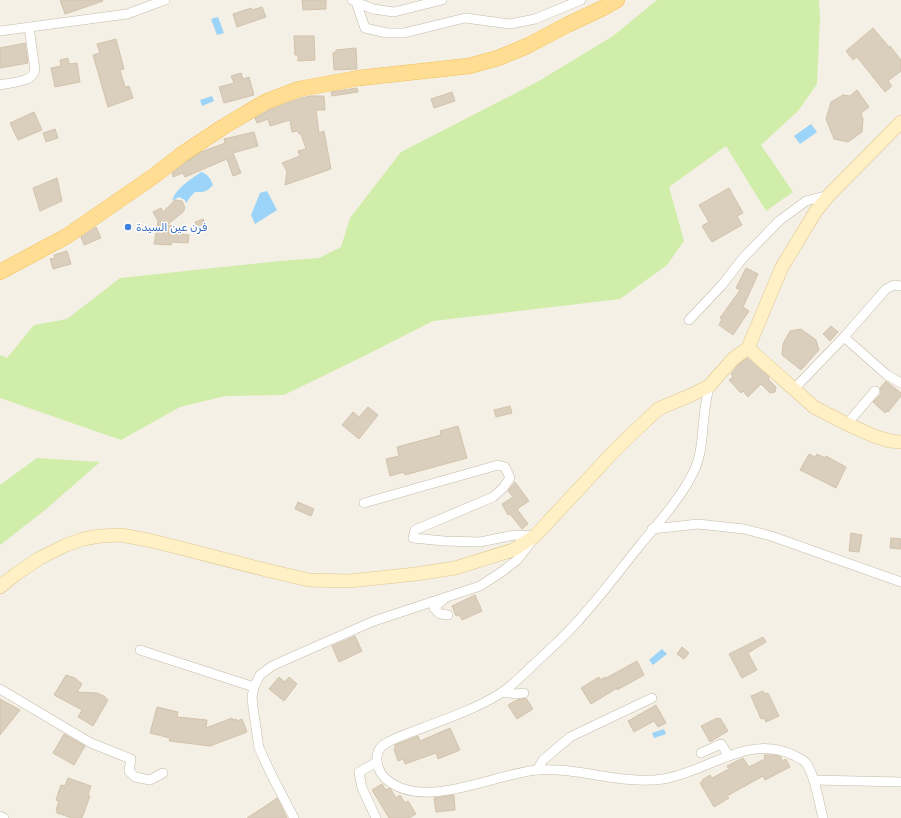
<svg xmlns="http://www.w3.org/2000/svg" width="901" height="818" font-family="Rubik,'Noto Sans Arabic',sans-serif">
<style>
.green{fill:#d0eda9}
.water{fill:#9bd4f8}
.building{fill:#dacebc;stroke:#d3c3ac}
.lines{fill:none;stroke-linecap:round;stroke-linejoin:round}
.street-casing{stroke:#c4baaa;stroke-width:10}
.secondary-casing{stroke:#ddc792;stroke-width:14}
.primary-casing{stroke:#f1bf57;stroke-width:16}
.street{stroke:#fff;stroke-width:9}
.secondary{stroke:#fff0c5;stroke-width:13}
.primary{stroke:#ffde94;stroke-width:15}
.shop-dot{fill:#3f7fe0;stroke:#fff;stroke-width:1.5}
.labels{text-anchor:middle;stroke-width:3;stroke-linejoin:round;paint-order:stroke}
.shop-label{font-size:11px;fill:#366cbe;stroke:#fff;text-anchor:start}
</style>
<rect width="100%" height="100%" fill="#f5f0e5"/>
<!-- green -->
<g class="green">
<polygon points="657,0 819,0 820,18 817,84 798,111 761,145 793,192 766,211 726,146 669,187 684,241 667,265 620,299 433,321 364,356 284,395 225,396 180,407 121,440 0,398 0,355 7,358 34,325 67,319 120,278 280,261 319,258 341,247 350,218 401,152 539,81 613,36"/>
<polygon points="37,458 100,462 45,510 0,545 0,485"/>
</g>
<!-- water -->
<g class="water">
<polygon points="218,17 224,33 217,35 211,19"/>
<polygon points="212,96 214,101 202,106 200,100"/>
<polygon points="811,124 817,132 800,144 794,136"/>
<path d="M 201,172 C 208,174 210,178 213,185 C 207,192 204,192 195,192 L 191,196 L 186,203 L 185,200 L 179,197 L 172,201 C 176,188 190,180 201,172 Z"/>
<polygon points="267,191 277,210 255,224 251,215 260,193"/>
<polygon points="662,649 667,654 653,665 649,660"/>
<polygon points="664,729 666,734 654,738 652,733"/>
</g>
<!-- building -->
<g class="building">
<polygon points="60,0 102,0 103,1 65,14"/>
<polygon points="302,0 326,0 326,9 303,10"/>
<polygon points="262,7 266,17 237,27 233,14 251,8 252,10"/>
<polygon points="873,28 889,47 890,46 901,60 901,71 888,81 892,86 885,92 857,57 853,60 846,51"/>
<polygon points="294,36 314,36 315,60 298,61 298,55 295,55"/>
<polygon points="116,39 124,69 120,70 125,87 129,86 133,98 108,107 93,55 100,53 97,44"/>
<polygon points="25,43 28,63 0,68 0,48"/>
<polygon points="356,48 357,69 334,70 333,53 336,52 336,50"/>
<polygon points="68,58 69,64 77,63 80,82 55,87 51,68 61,66 60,60"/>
<polygon points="241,73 243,79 249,77 254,95 224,103 219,87 234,83 231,76"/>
<polygon points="357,88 358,92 332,96 331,92"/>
<polygon points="857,90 869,107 861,113 863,119 862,132 848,142 834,139 826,119 831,102 843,95 850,96"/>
<polygon points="452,92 455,101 434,108 431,99"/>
<polygon points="311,96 324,96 325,110 316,110 319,133 324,131 331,169 285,185 287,171 282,163 300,156 298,151 306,149 301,134 299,134 298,131 292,132 290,120 270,126 268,119 257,123 255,118 269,110 301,98"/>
<polygon points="34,112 42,130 18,140 10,123"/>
<polygon points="55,129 58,138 46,142 43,133"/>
<polygon points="254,132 258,146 233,153 241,173 233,176 227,159 185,177 183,173 173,177 172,173 186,162 201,152 225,143 224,139"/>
<polygon points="57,178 62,201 40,211 33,188"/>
<polygon points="729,188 743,213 737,216 742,225 712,242 702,226 709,222 699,205"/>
<polygon points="175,200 182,201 185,208 183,212 167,225 174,226 168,237 174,233 189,235 188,243 172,242 171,245 154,244 158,221 153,212 161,208 163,212"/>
<polygon points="203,219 206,226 199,229 195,222"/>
<polygon points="96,227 101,238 84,245 81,237"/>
<polygon points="67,251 71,264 53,269 50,259 55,258 54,255"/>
<polygon points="746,268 758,274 743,307 749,311 733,335 719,325 722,319 720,318 740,290 736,288"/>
<polygon points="831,326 838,332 830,341 823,334"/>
<polygon points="801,329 816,340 819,350 801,370 782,355 783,344 790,331"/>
<polygon points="747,358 769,377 768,379 776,387 775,392 770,393 761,384 748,397 743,391 741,393 729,380 733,377 731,374 738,365"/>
<polygon points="886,381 901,393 901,396 888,412 887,411 885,413 873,402 880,395 881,392 880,388"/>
<polygon points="510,406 512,413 496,417 494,410"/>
<polygon points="368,407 378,415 359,439 342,425 353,412 359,417"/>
<polygon points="458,426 467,458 405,475 404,472 390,476 386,459 399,456 397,447 441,435 440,431"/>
<polygon points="809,454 815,457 817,454 825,458 826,456 846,467 836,488 800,470"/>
<polygon points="515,482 529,501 517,509 528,524 522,529 510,514 508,515 502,504 513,497 508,491"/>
<polygon points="298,502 314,509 311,516 295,509"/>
<polygon points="851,533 862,535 859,552 849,551"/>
<polygon points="891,538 901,539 901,549 890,548"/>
<polygon points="475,595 482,611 462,620 459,615 456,616 452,606"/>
<polygon points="355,636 362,651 339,662 332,646"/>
<polygon points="763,637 766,642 748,653 757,670 742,678 729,654"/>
<polygon points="682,647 689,653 684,659 677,654"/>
<polygon points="637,661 644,675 617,690 617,688 591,704 581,688 599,677 601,680 605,677 606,678"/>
<polygon points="66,675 75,678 82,684 77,692 97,693 104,696 108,700 93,726 78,717 82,710 54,695"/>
<polygon points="279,677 285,682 289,677 297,684 284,701 269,689"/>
<polygon points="763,691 765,694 768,693 779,716 766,722 764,718 761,719 751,696"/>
<polygon points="526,698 533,709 517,719 508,705 517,700"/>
<polygon points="0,699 20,710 0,735"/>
<polygon points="656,705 666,723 658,727 654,721 634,732 628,721"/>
<polygon points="157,707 178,712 177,717 207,720 206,728 232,718 233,720 236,719 237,721 242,719 247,732 210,746 169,741 170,738 150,733"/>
<polygon points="717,718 718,719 720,718 728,731 710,742 701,726"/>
<polygon points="450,728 460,750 438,759 436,753 405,764 403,759 398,761 394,749 395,748 395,745 418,736 420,741"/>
<polygon points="64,734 85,746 74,765 53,753"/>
<polygon points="764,755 775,755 781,757 782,761 786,759 790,767 765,780 763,776 727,796 729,798 714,807 700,783 703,781 702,780 710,775 712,778 729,769 727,766 743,758 749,767 765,759"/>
<polygon points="68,778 91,786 88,795 90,796 82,818 72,818 57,813 57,810 56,810 59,801 56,800 61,785 65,786"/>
<polygon points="382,784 386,790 390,788 396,798 400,795 405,803 408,801 416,814 409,818 389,818 372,790"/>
<polygon points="454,795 455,810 436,812 434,798"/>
<polygon points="277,798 287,818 247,818 267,805"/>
</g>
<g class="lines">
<!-- street casing -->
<g class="street-casing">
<g id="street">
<polyline points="352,0 356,2 365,28 387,33 404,33 465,18 510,24 535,19 581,0"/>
<polyline points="356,2 373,9 394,12 442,0"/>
<polyline points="0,31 127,14 165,0"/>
<path d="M 0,85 C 11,82 32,83 35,70 L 29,27"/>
<polyline points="689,320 722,285 743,258 779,221 806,201 829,195"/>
<polyline points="844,337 887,375 901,383"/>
<path d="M 709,386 C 707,396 705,406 704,417 C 702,435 702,456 693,473 C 680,499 659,522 641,544 C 620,570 600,597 578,621 C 564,637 548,651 533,665 C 523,675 513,685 501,693 C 477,708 452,717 425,727 C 415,731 390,739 382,746 C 373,755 377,771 386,779 C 424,812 495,773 538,770 C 580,767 621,785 663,779 C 705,773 749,733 793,755 C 797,757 803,759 806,763 C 815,775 819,803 823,818"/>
<polyline points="794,389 844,337 886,289 894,285 901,286"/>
<polyline points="847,424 875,391"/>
<polyline points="364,503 498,465 505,467 510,478 503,488 493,497 415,530 413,538 444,541 480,542 514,535 535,536"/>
<polyline points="652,529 698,524 744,529 771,536 901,582"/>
<polyline points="443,600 434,608 440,614 448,615"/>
<polyline points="140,650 254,687"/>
<polyline points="0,689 91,743 131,759 129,771 135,777 150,780 163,773"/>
<polyline points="503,692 516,694 524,693"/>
<polyline points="701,753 721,744 729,756"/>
<polyline points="537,770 543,760 570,737 652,698"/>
<polyline points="814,780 901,782"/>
<polyline points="0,816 4,818"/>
<polyline points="294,818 272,776 259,748 253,707 252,697 254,687 260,675 272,666 301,653 374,621 480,586 503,571 517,560 531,542"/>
<polyline points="376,818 362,788 359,772 377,762"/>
</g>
</g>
<!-- secondary casing -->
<g class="secondary-casing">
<g id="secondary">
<polyline points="748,348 814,407 847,424 874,436 890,441 901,442"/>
<polyline points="0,587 16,574 40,558 66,545 83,539 100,536 121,535 153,541 270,571 309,580 349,581 416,574 455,568 513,550 535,536 616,449 658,409 691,395 709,386 733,359 748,348 782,267 816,211 829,195 901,122"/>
</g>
</g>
<!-- primary casing -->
<g class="primary-casing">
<polyline id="primary" points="0,272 67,236 154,176 181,155 223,127 265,102 299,89 359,78 469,66 498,58 527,46 567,25 601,9 617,0"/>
</g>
<!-- street -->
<use href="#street" class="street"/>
<!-- secondary -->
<use href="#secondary" class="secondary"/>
<!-- primary -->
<use href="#primary" class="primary"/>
</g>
<!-- markers -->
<circle class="shop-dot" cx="128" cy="227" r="4"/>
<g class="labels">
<!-- shop labels -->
<g class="shop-label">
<text x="136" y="231">فرن عين السيدة</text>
</g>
</g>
</svg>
